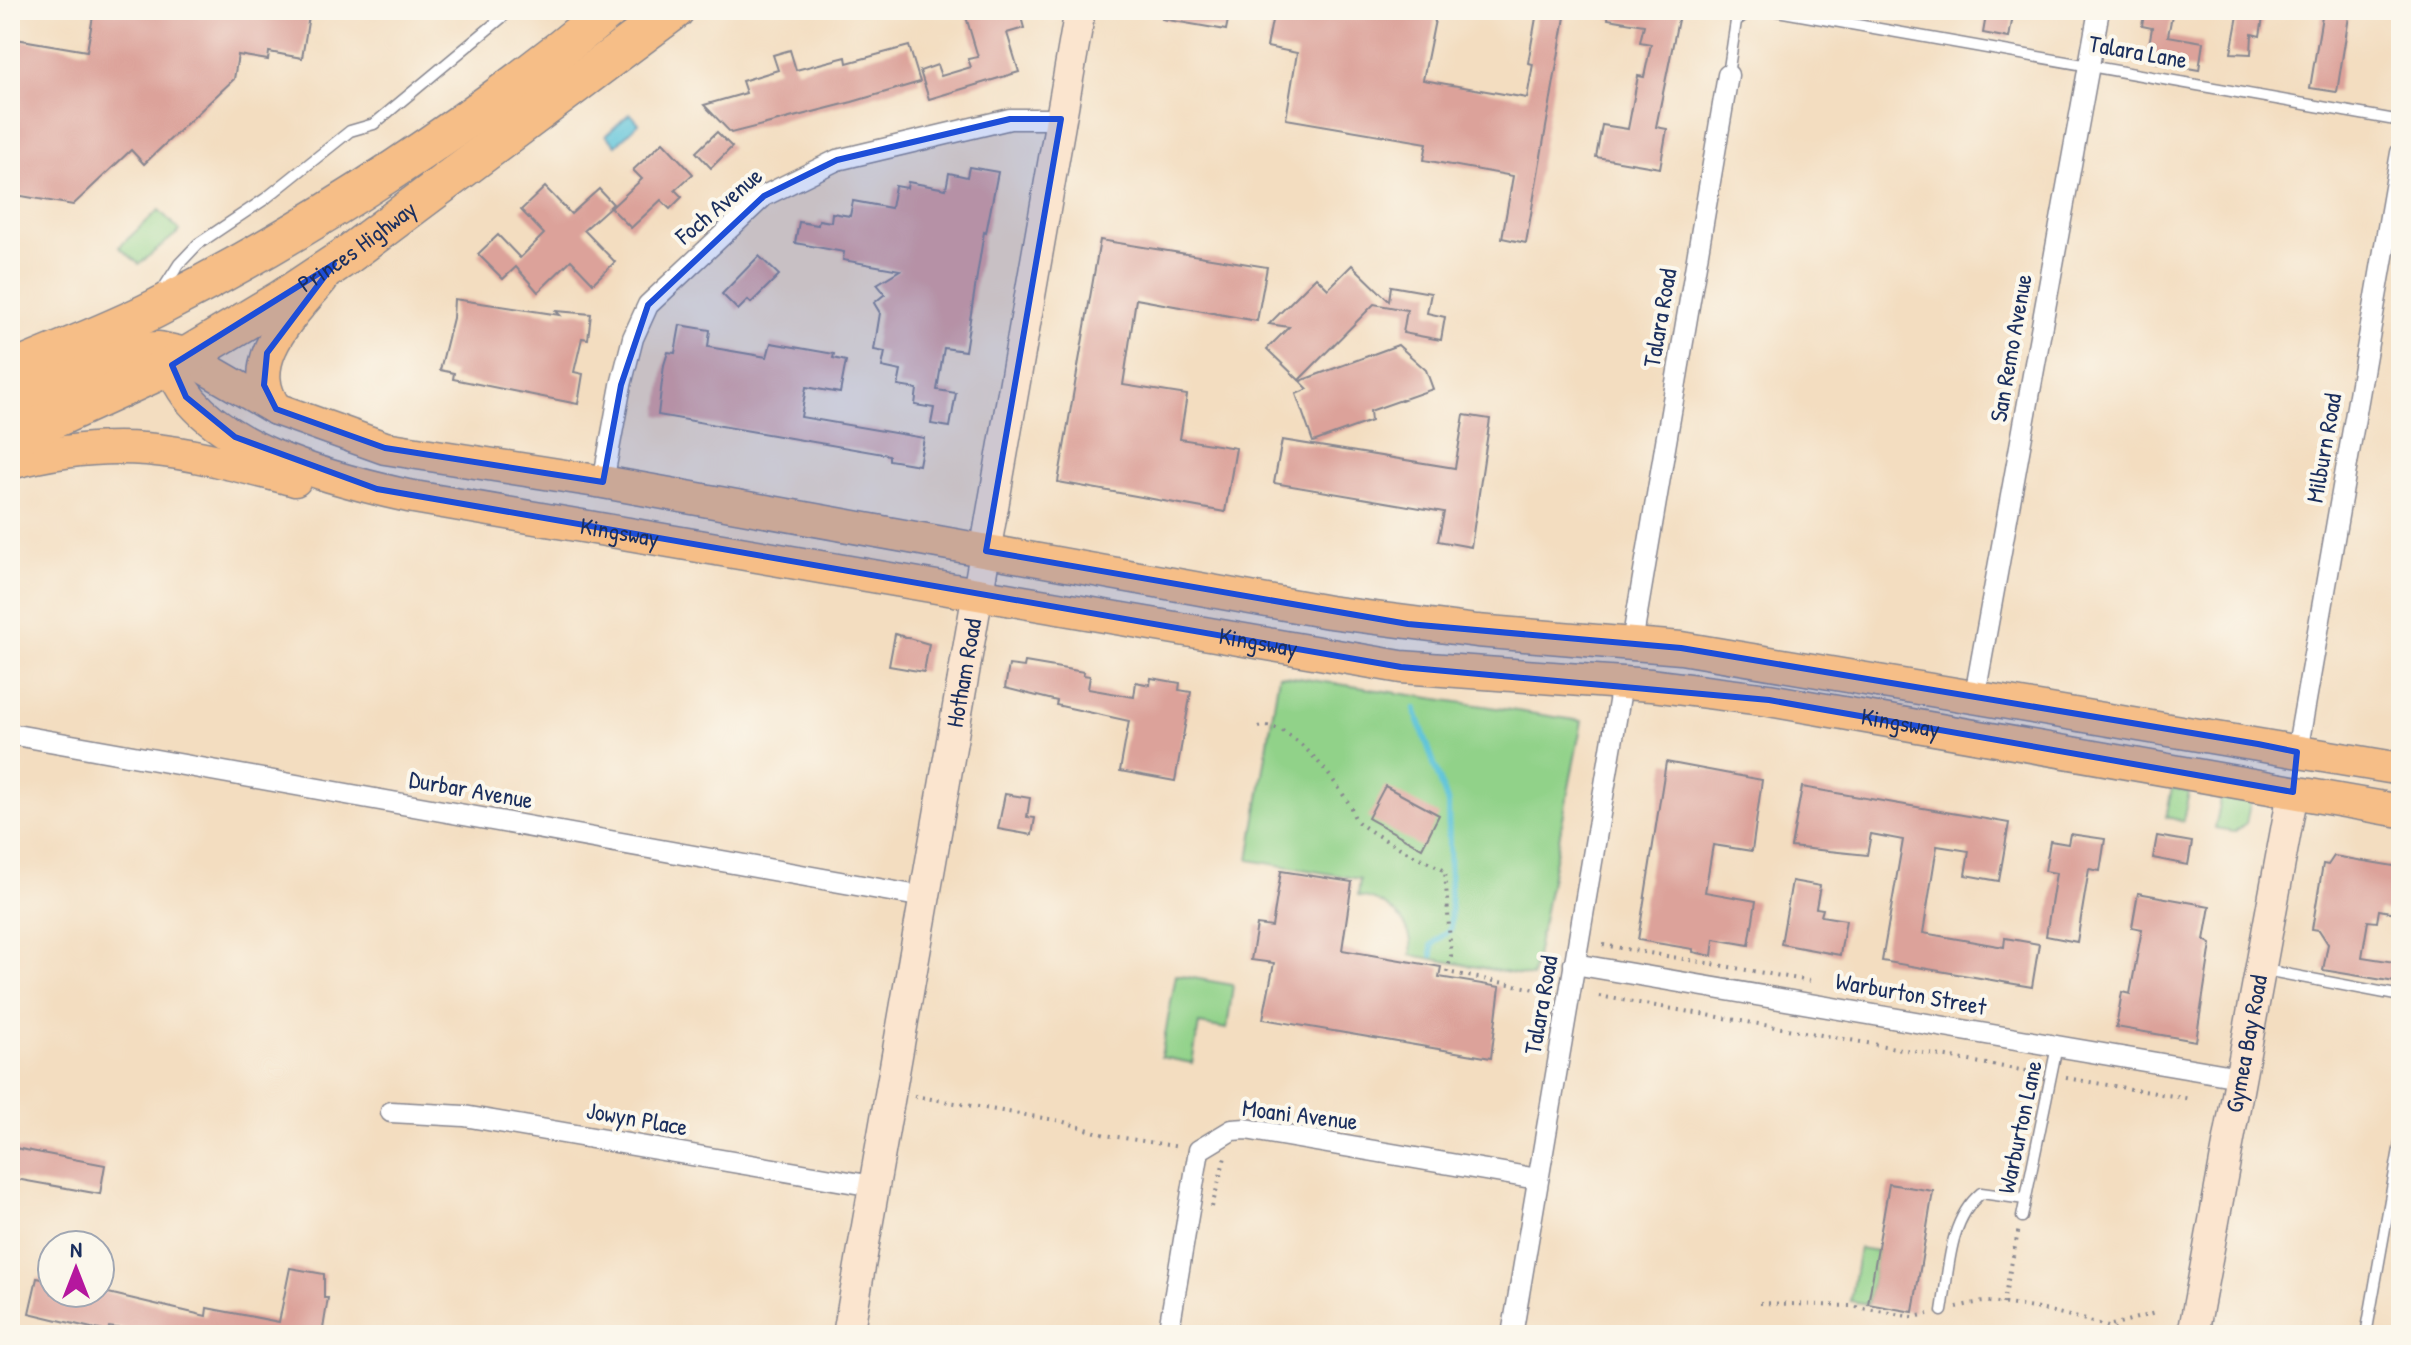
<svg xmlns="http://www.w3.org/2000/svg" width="2411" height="1345" font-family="'Patrick Hand',sans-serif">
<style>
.green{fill:#91d289;stroke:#568074;stroke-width:2}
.water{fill:#5cc3d9;stroke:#3c799c;stroke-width:2}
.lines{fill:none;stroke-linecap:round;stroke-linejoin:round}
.stream{stroke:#5cc3d9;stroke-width:6}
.building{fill:#dca29a}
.lane-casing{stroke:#87868f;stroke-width:13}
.street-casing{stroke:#87868f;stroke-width:23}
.secondary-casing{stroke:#87868f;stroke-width:33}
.primary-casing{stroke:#87868f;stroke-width:35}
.highway-casing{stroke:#87868f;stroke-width:41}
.path{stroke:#87868f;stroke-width:4;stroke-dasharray:2 6;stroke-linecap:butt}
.lane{stroke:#fff;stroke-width:10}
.street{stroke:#fff;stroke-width:20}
.secondary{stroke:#fbe5cf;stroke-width:30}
.primary{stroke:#f6be87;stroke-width:32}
.highway{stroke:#f6be87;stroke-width:38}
.marked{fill:#1d4ed8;fill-opacity:0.2;stroke:#1d4ed8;stroke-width:6;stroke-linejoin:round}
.labels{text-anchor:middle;stroke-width:8;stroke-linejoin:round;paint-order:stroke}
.street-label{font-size:24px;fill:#1b2f5e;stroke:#fbf7ec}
</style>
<rect width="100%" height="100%" fill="#fbf7ec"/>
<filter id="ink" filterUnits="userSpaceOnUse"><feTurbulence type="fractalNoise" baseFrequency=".0125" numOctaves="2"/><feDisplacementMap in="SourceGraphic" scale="16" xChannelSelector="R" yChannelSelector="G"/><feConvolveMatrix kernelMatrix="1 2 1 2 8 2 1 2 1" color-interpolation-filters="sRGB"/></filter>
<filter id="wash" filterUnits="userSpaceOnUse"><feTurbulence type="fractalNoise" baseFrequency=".006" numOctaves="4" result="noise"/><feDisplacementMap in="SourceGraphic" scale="32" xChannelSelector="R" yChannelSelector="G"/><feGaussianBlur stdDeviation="1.8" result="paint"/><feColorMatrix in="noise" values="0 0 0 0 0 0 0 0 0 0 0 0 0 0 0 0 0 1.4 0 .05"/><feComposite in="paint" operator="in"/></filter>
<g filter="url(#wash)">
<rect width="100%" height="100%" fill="#f3ddc0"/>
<!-- green -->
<g class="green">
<polygon points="159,210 180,231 139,264 119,247"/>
<path d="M 1279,675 L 1582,721 L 1532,977 L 1411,955 C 1415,923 1387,900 1358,896 L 1360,879 L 1249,860 Z"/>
<polygon points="2172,788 2189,792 2183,821 2166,817"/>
<polygon points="2222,794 2251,799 2246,823 2234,832 2215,829"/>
<polygon points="1176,975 1233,985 1227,1029 1199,1024 1192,1063 1161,1057"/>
<polygon points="1859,1248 1878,1251 1868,1304 1850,1301"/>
</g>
<!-- water -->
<polygon class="water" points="630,113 639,123 616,145 606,135"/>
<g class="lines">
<!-- stream -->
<polyline class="stream" points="1415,709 1448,804 1451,928 1432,945 1432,955"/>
</g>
<g id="blocks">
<!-- building -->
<g class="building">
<polygon points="94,10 310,10 302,58 269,52 268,60 238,55 234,79 144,164 131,150 73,205 10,194 10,38 87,51"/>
<polygon points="964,10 1019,10 1024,28 1007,33 1019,72 929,99 920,71 937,65 941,76 971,67 968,59 978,57"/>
<polygon points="1163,10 1230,10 1226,30 1162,19"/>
<polygon points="1274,10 1437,10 1423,80 1527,98 1533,64 1528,63 1537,12 1565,17 1526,243 1502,238 1513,176 1424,160 1427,143 1286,119 1297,53 1267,47"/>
<polygon points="1609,10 1680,10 1656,127 1667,129 1660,168 1596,157 1602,125 1628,129 1638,76 1644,77 1651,44 1640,42 1644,25 1608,19"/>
<polygon points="1987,10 2014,10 2009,38 1983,33"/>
<polygon points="2145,10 2173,10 2168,36 2203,42 2199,70 2153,62 2155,51 2148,50 2152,28 2142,26"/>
<polygon points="2239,10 2264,12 2260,36 2252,34 2251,54 2231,53"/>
<polygon points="2323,10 2350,10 2337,92 2310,88"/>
<polygon points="909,46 920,82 852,102 731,133 704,105 746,93 742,81 778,70 773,55 790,50 796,70 846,57 847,63"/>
<polygon points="717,132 732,147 711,168 696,152"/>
<polygon points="663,142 693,174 675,190 682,197 670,209 661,200 631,228 611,208 642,179 633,170"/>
<polygon points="969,167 998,172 986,233 984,232 965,351 944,348 937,390 956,393 950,427 931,424 934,408 915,405 917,389 898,386 901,371 882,367 885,352 874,350 880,313 874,303 885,294 877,284 900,270 843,260 844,252 795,243 799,222 818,225 819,220 831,222 832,213 850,216 853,201 891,208 895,186 907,188 908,182 946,189 949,173 967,177"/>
<polygon points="545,187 571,214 599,189 613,204 584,230 615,262 593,283 571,260 538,292 516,267 503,279 478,254 498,235 520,258 544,234 521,210"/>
<polygon points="1100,240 1267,267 1257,321 1136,299 1123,385 1187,395 1180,439 1236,448 1225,512 1058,482"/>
<polygon points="759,256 779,275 751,303 748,300 738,310 722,294"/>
<polygon points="1352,265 1389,301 1391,286 1431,293 1427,313 1445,317 1441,340 1403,333 1407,310 1374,304 1299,380 1267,349 1289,327 1269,324 1316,277 1328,289"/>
<polygon points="454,299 560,315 556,311 591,314 588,339 582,338 574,372 583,374 578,404 453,379 454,373 440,370 453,318"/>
<polygon points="680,325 710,330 708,347 767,357 771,343 834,354 833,358 846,361 840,393 806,387 801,417 924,438 919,465 889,460 889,455 658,415 664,365 668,352 675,353"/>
<polygon points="1398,345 1426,370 1433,389 1370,411 1371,421 1313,442 1296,394 1308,389 1300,381"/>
<polygon points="1464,415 1490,419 1471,547 1438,541 1444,512 1274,483 1282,440 1455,468"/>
<polygon points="895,634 929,644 924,672 889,666"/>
<polygon points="1025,662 1084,672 1083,675 1090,676 1088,689 1134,697 1136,682 1150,685 1151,678 1180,683 1179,690 1191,692 1175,781 1120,771 1129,721 1056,705 1057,701 1005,688 1009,665 1024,667"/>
<polygon points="1666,762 1762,780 1752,851 1713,845 1705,892 1756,901 1749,945 1714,939 1712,956 1693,952 1693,949 1638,940"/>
<polygon points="1385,786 1439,815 1422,848 1368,818"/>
<polygon points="1802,787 2009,823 1999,881 1965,875 1969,851 1937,846 1923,933 2004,947 2005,938 2039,944 2032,987 1882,961 1903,840 1871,834 1867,855 1791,847"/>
<polygon points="1005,794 1030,798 1027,817 1035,818 1032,835 998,829"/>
<polygon points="2070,834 2105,839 2100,871 2089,869 2077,942 2046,936 2056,873 2045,871 2050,841 2068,844"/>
<polygon points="2157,836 2192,842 2188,865 2153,858"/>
<polygon points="2334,856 2400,867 2401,914 2379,910 2377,922 2368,921 2362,957 2401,963 2401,983 2323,970 2328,944 2319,930 2312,929 2323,864 2328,865"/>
<polygon points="1281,871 1352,882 1342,950 1441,967 1439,977 1500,987 1491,1058 1263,1019 1274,963 1251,960 1257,925 1272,927"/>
<polygon points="1792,881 1820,886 1816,908 1823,909 1821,916 1846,920 1840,955 1781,944"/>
<polygon points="2138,893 2210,906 2204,940 2211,944 2196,1041 2116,1027 2122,992 2130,994 2142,929 2132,927"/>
<polygon points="10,1147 105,1165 100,1194 10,1178"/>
<polygon points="1889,1184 1933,1191 1913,1312 1868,1304"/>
<polygon points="290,1268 324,1274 324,1298 328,1298 322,1335 173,1335 109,1327 108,1332 29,1313 37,1278 52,1281 52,1293 100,1291 206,1316 207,1308 279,1322"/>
</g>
</g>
</g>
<g filter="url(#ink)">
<use href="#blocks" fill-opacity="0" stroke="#87868f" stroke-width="2"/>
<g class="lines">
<!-- lane casing -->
<g class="lane-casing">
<g id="lane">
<polyline points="1772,10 2401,121"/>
<polyline points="1728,75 1736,21 1751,10"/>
<polyline points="163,289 179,264 198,244 265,199 350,131 374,124 511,10"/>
<polyline points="2265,970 2401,996"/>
<polyline points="2022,1217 2057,1046"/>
<path d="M 1942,1311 C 1949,1270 1948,1221 1981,1193 L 2025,1199"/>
<polyline points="2366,1335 2401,1138"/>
</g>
</g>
<!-- street casing -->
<g class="street-casing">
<g id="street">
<polyline points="603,482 621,385 633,338 648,305 764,196 837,160 1010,119 1061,119"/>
<polyline points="1632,643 1728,75"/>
<polyline points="1975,695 2099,10"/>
<polyline points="10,734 924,897"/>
<polyline points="2297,752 2401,153"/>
<polyline points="1574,964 2239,1077"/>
<polyline points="391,1112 464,1116 873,1186"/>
<polyline points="1168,1335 1199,1150 1232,1130 1246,1129 1538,1179"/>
<polyline points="1512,1335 1622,684"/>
</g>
</g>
<!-- secondary casing -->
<g class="secondary-casing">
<g id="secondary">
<path id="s1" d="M 848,1335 L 1080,10"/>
<path id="s2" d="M 2193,1335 L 2293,792"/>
</g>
</g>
<!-- primary casing -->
<g class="primary-casing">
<g id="primary">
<polyline points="186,357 276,409 385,448 603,482 1329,612 1477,631 1681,648 2401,769"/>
<path id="s3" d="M 172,365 C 194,446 336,480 408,496 L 1401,667 L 1651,685 L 1769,700 L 2401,811"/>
<path d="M 276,409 C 241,361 293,315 322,279"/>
<path d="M 10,463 C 123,433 185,452 295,480"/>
</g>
</g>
<!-- highway casing -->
<g class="highway-casing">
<g id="highway">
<path d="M 10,372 C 58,351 108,333 155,309 C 315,227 471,124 609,10"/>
<polyline points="10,406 137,352 159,351 186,357"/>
<path id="s4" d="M 10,439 L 172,365 L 282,299 L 345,257 L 675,10"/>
</g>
</g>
<!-- path -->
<g class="path">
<path d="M 1259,727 C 1289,718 1333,778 1348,802 C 1352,808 1353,818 1359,823 C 1384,842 1418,856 1445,871 L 1451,956 L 1447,972 L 1551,992"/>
<polyline points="1603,945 1810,981"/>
<polyline points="1599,996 2038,1073"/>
<polyline points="2066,1078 2191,1099"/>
<polyline points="914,1096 1061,1121 1105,1135 1180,1147"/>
<polyline points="1212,1207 1225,1157"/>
<polyline points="1760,1303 1850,1306 1913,1317 1928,1314"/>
<polyline points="2003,1304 2019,1228"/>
<path d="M 1957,1307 C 1966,1305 1977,1302 1987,1302 C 2023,1304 2096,1319 2127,1335"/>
<polyline points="2112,1325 2155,1313"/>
</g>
<!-- lane -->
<use href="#lane" class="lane"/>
<!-- street -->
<use href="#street" class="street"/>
<!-- secondary -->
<use href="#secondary" class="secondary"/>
<!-- primary -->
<use href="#primary" class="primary"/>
<!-- highway -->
<use href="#highway" class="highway"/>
</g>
</g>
<!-- marked area -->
<path class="marked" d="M 1010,119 L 1061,119 L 986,551 L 1408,624 L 1681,648 L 2258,744 L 2297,752 L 2293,792 L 1769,700 L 1401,667 L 377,489 L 235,437 L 186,397 L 172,365 L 334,264 L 267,353 L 264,385 L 276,409 L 385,448 L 603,482 L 621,385 L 648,305 L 764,196 L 837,160 Z"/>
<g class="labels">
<!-- street labels -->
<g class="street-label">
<text transform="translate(2138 52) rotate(10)" y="8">Talara Lane</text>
<text transform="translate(719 206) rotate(-40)" y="8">Foch Avenue</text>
<text dy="8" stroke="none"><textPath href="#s4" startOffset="398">Princes Highway</textPath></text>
<text transform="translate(1660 318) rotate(-80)" y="8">Talara Road</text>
<text transform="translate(2011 348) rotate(-80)" y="8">San Remo Avenue</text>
<text transform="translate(2324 448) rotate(-80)" y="8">Milburn Road</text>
<text dy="8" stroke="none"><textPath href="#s3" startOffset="496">Kingsway</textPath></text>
<text dy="8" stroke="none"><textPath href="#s3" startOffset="1144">Kingsway</textPath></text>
<text dy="8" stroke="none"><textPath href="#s1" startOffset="672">Hotham Road</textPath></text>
<text dy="8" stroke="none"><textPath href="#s3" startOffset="1792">Kingsway</textPath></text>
<text transform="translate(471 790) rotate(10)" y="8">Durbar Avenue</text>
<text transform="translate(1911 994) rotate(10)" y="8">Warburton Street</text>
<text transform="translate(1541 1005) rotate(-80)" y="8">Talara Road</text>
<text dy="8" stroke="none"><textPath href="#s2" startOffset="296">Gymea Bay Road</textPath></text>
<text transform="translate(1300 1115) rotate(7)" y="8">Moani Avenue</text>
<text transform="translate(637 1119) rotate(10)" y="8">Jowyn Place</text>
<text transform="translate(2020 1127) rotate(-78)" y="8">Warburton Lane</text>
</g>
</g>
<!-- margin -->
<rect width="2411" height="1345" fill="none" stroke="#fbf7ec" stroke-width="40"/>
<!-- north arrow -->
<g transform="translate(76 1269)"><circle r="38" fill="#fbf7ec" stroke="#a1a7b3" stroke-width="2"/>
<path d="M0-6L14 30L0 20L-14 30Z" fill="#b5179e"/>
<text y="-12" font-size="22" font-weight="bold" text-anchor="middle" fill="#1b2f5e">N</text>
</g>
</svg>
